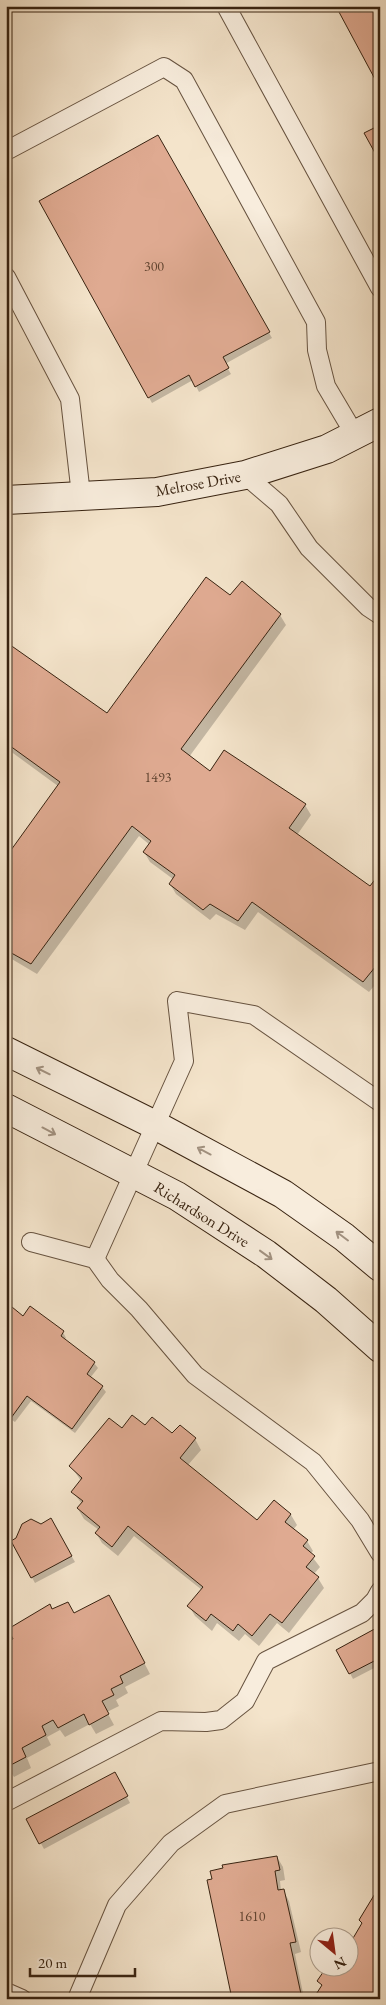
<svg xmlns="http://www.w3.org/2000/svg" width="386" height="2005" font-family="'EB Garamond',serif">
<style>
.shadow{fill:#0003}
.building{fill:#dfaa91;stroke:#382311}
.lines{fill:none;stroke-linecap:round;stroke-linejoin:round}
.lane-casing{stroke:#675340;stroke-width:20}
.secondary-casing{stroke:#382311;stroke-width:30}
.lane{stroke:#f8eddd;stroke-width:18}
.secondary{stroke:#f8eddd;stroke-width:28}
.oneway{stroke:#a29281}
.labels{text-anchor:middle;stroke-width:4;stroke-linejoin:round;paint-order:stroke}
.number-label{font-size:14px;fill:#624531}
.street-label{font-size:16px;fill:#382311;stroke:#f8eddd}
</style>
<rect width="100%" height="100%" fill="#f4e4cb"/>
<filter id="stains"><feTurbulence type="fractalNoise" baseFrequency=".004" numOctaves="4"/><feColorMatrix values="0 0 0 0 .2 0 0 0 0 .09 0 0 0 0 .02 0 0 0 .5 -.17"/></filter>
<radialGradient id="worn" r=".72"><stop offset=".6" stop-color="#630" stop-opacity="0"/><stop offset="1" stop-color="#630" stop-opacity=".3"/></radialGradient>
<!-- shadow -->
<g class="shadow">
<polygon points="157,137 272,338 225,364 231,374 199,392 193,380 152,403 41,201"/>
<polygon points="231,597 280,615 286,625 189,757 210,773 305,805 311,815 297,835 370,888 380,875 380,979 369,992 258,912 245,930 216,914 210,920 176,894 170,884 173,879 150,862 144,852 150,845 139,836 37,974 10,958 6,962 6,859 58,786 6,748 6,644 108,715"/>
<polygon points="6,1317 23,1318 63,1332 66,1338 64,1340 94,1363 98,1368 90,1378 102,1387 106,1392 75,1433 31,1401 15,1422 6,1416"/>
<polygon points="146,1427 172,1435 180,1427 195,1439 201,1450 188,1465 257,1521 274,1502 291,1515 297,1525 293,1530 307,1541 313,1551 310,1554 320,1567 314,1574 318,1578 324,1588 289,1633 277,1623 259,1646 245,1634 239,1641 217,1623 212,1631 195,1616 189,1606 202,1590 134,1536 118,1556 102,1543 96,1533 99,1530 84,1519 78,1509 82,1504 73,1492 81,1481 71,1466 122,1430"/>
<polygon points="51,1520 75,1562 35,1583 12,1542"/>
<polygon points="115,1607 150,1674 125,1687 128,1693 116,1700 119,1706 107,1712 114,1725 96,1734 90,1724 65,1737 60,1730 47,1737 51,1745 27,1758 31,1768 14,1777 6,1765 6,1644 15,1640 52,1611 74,1615"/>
<polygon points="380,1628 380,1665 353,1679 338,1650"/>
<polygon points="115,1774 130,1803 44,1849 28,1820"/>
<polygon points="277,1857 283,1867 285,1880 280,1881 281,1891 283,1890 289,1901 301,1952 295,1954 304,1998 233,1999"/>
</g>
<!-- building -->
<g class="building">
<polygon points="348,6 380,6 380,79 376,81 339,12"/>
<polygon points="380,125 380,162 364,133"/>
<polygon points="158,135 270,332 223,357 229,368 195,387 189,375 148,398 39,201"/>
<polygon points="206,577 230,595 242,581 281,614 181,749 210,771 224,750 306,804 289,828 370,886 380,873 380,961 363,982 252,902 238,921 210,904 203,910 169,884 175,875 143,852 151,841 132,826 31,964 6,950 6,857 60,782 6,743 6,642 107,713"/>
<polygon points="30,1306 64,1331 61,1336 95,1362 87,1374 103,1386 72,1429 27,1396 11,1418 6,1414 6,1315 12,1307 23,1316"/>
<polygon points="132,1415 145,1425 152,1417 172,1433 180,1425 196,1438 180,1458 257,1520 274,1500 291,1514 285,1522 308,1540 303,1546 315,1556 306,1567 319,1577 282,1623 270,1614 252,1636 238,1624 233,1631 211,1614 206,1621 187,1606 203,1587 128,1526 112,1547 95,1533 100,1527 77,1508 83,1501 71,1492 82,1478 69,1466 109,1418 122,1428"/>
<polygon points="51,1518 72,1556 31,1578 11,1541 16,1538 22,1524 31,1519 41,1524"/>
<polygon points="109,1595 145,1663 120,1676 123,1683 111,1689 114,1695 102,1701 109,1714 89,1725 84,1714 58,1728 53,1720 42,1726 46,1735 22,1748 26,1757 7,1767 6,1642 13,1639 8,1629 50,1604 52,1609 68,1602 74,1613"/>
<polygon points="380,1626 380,1658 349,1674 336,1650"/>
<polygon points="115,1772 128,1796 39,1844 26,1819"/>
<polygon points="277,1856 280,1870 275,1871 278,1890 284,1889 296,1942 290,1943 301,1994 308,1999 232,1999 207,1880 212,1879 210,1871 223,1868 222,1865"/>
<polygon points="376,1892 380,1895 380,1999 313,1999 322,1985 317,1981 326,1968 348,1968 348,1938 352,1940 362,1923 359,1920"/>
</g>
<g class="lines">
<!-- lane casing -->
<g class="lane-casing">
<g id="lane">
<polyline points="226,6 380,288"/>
<polyline points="6,151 164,67 184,80 316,322 317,350 326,386 355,435"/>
<polyline points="6,277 70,399 81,495"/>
<polyline points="245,475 279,504 309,548 368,607 380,615"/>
<polyline points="31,1242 95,1259 110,1280 139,1309 195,1375 313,1462 360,1520 380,1553"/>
<polyline points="95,1259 184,1061 177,1001 254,1015 380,1102"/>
<polyline points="6,1802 161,1721 206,1722 221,1720 245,1701 266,1661 362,1613 375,1600 380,1591"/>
<polyline points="6,1992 22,1999"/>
<polyline points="77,1999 117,1905 171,1843 225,1804 380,1771"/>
</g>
</g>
<!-- secondary casing -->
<g class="secondary-casing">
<g id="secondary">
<polyline points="6,500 157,492 245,475 327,449 380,422"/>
<polyline points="6,1051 155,1125 283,1194 344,1237 380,1267"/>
<polyline points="6,1108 177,1196 266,1254 326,1300 380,1348"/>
</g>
</g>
<!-- lane -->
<use href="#lane" class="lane"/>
<!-- secondary -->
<use href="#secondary" class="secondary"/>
</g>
<!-- one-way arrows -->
<defs><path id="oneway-shaft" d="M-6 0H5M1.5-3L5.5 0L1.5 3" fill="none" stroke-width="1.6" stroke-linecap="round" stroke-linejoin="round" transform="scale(1.25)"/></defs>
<g class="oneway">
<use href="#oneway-shaft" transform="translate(43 1071) rotate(-154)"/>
<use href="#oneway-shaft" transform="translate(49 1131) rotate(28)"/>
<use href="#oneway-shaft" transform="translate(204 1151) rotate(-152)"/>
<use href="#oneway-shaft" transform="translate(342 1236) rotate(-143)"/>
<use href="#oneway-shaft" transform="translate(266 1255) rotate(36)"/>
</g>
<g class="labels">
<!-- number labels -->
<g class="number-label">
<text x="154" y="271">300</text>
<text x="158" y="782">1493</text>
<text x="252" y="1921">1610</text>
</g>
<!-- street labels -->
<g class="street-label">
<text transform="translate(198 483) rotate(-10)" y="6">Melrose Drive</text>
<text transform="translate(202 1214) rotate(32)" y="6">Richardson Drive</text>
</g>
</g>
<!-- margin -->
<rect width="386" height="2005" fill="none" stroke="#f4e4cb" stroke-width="25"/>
<rect x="8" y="8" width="371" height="1990" fill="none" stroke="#382311" stroke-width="2.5"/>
<rect x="12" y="12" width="361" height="1980" fill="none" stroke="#382311"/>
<!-- north arrow -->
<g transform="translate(334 1952) rotate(151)"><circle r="24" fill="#f8eddd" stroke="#ab9c8b"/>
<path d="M0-4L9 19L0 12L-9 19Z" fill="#8f2418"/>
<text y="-8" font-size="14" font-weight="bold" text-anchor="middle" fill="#382311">N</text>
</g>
<!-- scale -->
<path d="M30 1968v8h105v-8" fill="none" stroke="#382311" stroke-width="2.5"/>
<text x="38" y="1968" font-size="15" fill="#382311" stroke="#f8eddd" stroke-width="4" paint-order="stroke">20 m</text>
<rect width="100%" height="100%" filter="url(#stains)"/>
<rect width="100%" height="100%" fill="url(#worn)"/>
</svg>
